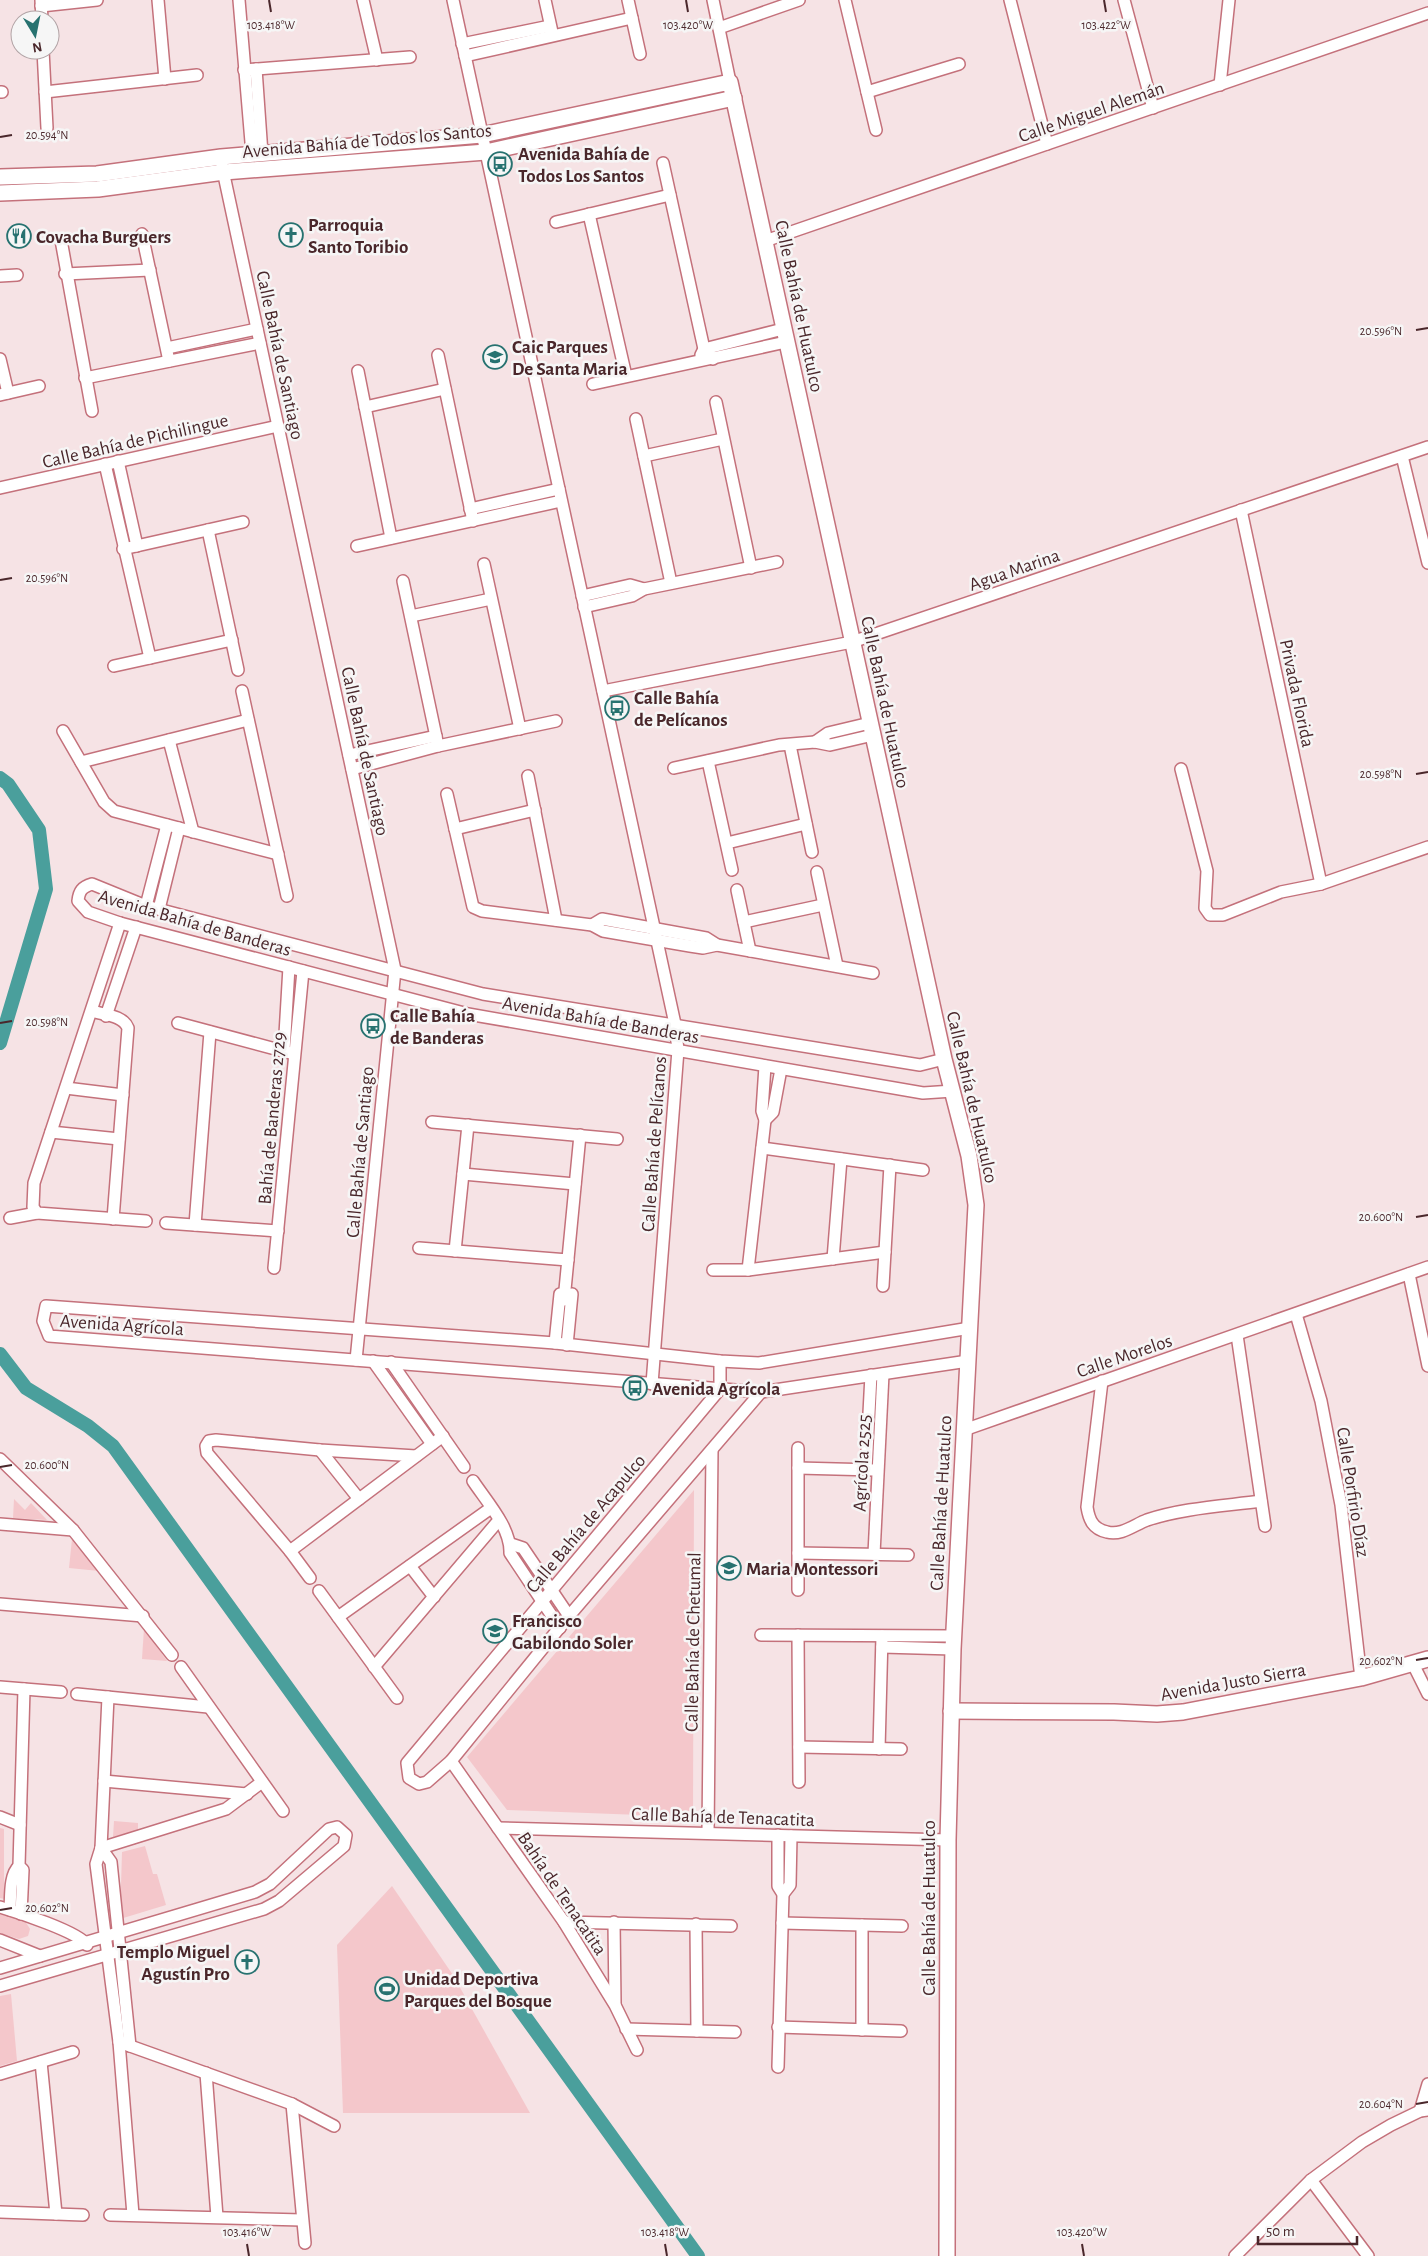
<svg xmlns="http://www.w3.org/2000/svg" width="1428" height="2256" font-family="'Alegreya Sans',sans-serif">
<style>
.green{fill:#f4c7cb}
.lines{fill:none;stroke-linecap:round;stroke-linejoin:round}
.canal{stroke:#4a9f9c;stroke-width:14}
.street-casing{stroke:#c4717b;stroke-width:14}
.secondary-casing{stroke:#c4717b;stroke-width:18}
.street{stroke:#fff;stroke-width:11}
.secondary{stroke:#fff;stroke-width:15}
.ticks{fill:none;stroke:#4a272b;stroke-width:2}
.labels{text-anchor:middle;stroke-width:5;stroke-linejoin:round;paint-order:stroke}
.street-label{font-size:19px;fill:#4a272b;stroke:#f6f6f6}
.poi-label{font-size:19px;font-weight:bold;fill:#4a272b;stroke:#f6f6f6;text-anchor:start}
.ticks-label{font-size:12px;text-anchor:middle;fill:#4a272b;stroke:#f6f6f6;stroke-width:5;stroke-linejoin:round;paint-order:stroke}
</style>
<rect width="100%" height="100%" fill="#f6e3e5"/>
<!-- green -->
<g class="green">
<polygon points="694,1490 693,1817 507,1810 467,1757"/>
<polygon points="14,1499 25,1510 31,1503 47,1520 13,1518"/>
<polygon points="72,1539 99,1571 69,1568"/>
<polygon points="144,1628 167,1661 142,1659"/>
<polygon points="114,1821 138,1823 138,1830 113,1837"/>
<polygon points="0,1828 4,1829 4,1899 0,1898"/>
<polygon points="145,1846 153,1874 157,1874 166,1905 120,1919 122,1852"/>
<polygon points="392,1886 453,1975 530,2113 343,2113 337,1945"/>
<polygon points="0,1912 25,1921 30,1929 28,1936 19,1939 0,1933"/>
<polygon points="11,1994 17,2061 0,2066 0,1996"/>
</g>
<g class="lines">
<!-- canal -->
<g class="canal">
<polyline points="0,778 8,784 39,830 46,889 0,1043"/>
<polyline points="0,1354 26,1388 88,1426 113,1446 698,2256"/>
</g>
<!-- street casing -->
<g class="street-casing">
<g id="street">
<polyline points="41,0 42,20"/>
<polyline points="158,0 165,79"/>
<polyline points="239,0 252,154"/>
<polyline points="363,0 377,60"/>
<polyline points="453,0 675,1024 678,1050 652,1384"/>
<polyline points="545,0 552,32"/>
<polyline points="628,0 640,54"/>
<polyline points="713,0 730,82"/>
<polyline points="845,0 876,130"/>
<polyline points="1010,0 1047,144"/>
<polyline points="1124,0 1153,108"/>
<polyline points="41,6 97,0"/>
<polyline points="719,28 799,0"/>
<polyline points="462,44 550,26"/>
<polyline points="43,50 47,128"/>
<polyline points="465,56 632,18"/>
<polyline points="256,69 262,154"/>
<polyline points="244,70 410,57"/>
<polyline points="1220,85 1229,0"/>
<polyline points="0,92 2,92"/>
<polyline points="45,92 197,75"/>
<polyline points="867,92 959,64"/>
<polyline points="663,163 704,349 713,359"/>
<polyline points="222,166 395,970 356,1360"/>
<polyline points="589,214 626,376"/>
<polyline points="556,222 670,195"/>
<polyline points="142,234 169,361"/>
<polyline points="61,240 92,411"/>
<polyline points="765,241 1428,13"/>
<polyline points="65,274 150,270"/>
<polyline points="0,276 17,275"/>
<polyline points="167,348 257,329"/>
<polyline points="438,355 473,521"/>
<polyline points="701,355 704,349 783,329"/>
<polyline points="0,359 8,393"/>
<polyline points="358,371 391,538"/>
<polyline points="85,378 260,343"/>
<polyline points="593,384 786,342"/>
<polyline points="0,395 39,386"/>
<polyline points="716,402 751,568"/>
<polyline points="365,407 445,389"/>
<polyline points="636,419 671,583"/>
<polyline points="644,456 723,439"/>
<polyline points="1402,456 1428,563"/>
<polyline points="118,461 137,546"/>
<polyline points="105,464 150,658"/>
<polyline points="0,488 278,426"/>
<polyline points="470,509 559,489"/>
<polyline points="1241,510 1321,884"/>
<polyline points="208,530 238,670"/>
<polyline points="357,546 561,501"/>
<polyline points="123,549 243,522"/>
<polyline points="484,564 520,729"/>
<polyline points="403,581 438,746"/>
<polyline points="582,596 630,585 644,589"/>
<polyline points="584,607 632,596 644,589 777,562"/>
<polyline points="411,616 491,599"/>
<polyline points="114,666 232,640"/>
<polyline points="242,691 287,896"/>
<polyline points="603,691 852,642 1428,447"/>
<polyline points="63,731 104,802 114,811 278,854"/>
<polyline points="169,740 193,832"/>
<polyline points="815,742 828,733 870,723"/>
<polyline points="790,745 812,852"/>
<polyline points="349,755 436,736"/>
<polyline points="708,761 732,870"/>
<polyline points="81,762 248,720"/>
<polyline points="674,768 779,745 815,742 830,745 873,735"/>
<polyline points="352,769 438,746 556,721"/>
<polyline points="1181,769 1207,871 1205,908 1210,915 1223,915 1281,892 1321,884 1428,847"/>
<polyline points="528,776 556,920"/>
<polyline points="447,794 473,907 482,911 592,925 603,931 690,946 703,948 717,945"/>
<polyline points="455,829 535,810"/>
<polyline points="727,843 806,824"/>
<polyline points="817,872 837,966"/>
<polyline points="737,890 750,951"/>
<polyline points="146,906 167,825"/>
<polyline points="159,909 179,828"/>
<polyline points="744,922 823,905"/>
<polyline points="120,923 34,1183 33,1207 37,1213 146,1221"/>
<polyline points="592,925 602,919 706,938 717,945 873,973"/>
<path d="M 92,1011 C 104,1015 123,1015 128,1028 L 113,1219"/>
<polyline points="106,1016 136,927"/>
<polyline points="178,1023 294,1054"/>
<polyline points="284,1051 289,967"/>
<path d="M 944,1059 L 920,1065 L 483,994 L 146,906 L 92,884 C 82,887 79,891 78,901 L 88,912 L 120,923 L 468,1014 L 923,1093 L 953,1091"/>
<polyline points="66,1088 123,1095"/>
<polyline points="765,1120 773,1112 781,1069"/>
<polyline points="432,1122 617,1139"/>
<polyline points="51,1132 119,1139"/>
<polyline points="762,1148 923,1170"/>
<polyline points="463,1174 575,1184"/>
<polyline points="10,1218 37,1213"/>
<polyline points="166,1223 278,1231"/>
<polyline points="195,1225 210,1032"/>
<polyline points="419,1248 568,1260"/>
<polyline points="455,1251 468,1125"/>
<polyline points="833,1259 841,1159"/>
<polyline points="274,1268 303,971"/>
<polyline points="713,1270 748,1270 885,1252"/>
<polyline points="748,1270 765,1120 762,1111 765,1066"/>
<polyline points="1409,1274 1428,1366"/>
<polyline points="883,1286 890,1165"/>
<polyline points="564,1300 580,1135"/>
<polyline points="1296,1314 1321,1401 1341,1505 1361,1678"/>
<polyline points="1237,1335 1265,1526"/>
<polyline points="555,1343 560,1294 561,1296"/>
<polyline points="567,1345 572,1294 568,1297"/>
<polyline points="373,1361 432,1444"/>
<polyline points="720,1361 720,1389 407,1763 409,1778 419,1784 427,1782 451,1761 569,1616 761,1392"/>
<polyline points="968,1361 761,1392 49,1336 43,1321 46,1306 555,1343 720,1361 759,1363 970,1328"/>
<polyline points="391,1362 464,1467"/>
<path d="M 1102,1381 L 1087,1507 C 1089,1520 1093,1529 1107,1532 C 1121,1536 1134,1525 1147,1520 C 1183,1508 1224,1506 1261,1501"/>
<polyline points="964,1430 1428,1267"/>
<polyline points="320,1450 359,1499"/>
<polyline points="0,1459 73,1530 172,1655"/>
<polyline points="798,1468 874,1470"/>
<polyline points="866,1470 871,1375"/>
<path d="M 473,1481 C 487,1502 511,1528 510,1553 L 560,1628"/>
<polyline points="0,1524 73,1530"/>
<polyline points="511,1544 523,1548 569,1616"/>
<polyline points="290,1551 443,1436"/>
<polyline points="798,1553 908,1555"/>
<polyline points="874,1554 883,1374"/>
<polyline points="410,1566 434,1597"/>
<polyline points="310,1578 290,1551 207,1453 206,1446 209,1441 216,1440 320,1450 416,1456"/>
<polyline points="798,1590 798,1448"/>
<polyline points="319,1591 397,1698"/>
<polyline points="0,1604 143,1616"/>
<polyline points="338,1617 491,1508"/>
<polyline points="761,1635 953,1636"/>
<polyline points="798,1635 799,1782"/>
<polyline points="882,1647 953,1649"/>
<polyline points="1413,1664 1428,1694"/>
<polyline points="181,1667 283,1811"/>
<polyline points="374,1667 499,1520"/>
<polyline points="0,1687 61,1692"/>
<polyline points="77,1694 208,1707"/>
<polyline points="108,1697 101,1848 96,1864 119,2042 133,2215"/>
<polyline points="799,1747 901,1749"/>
<polyline points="879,1749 882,1636"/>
<polyline points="451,1761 564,1922 615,2005 637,2050"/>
<polyline points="104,1781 247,1794"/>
<polyline points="0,1817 20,1825"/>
<polyline points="498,1828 948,1840"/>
<polyline points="708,1833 712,1450"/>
<polyline points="101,1848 111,1862 130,2046"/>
<polyline points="101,1848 226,1809 262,1782"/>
<polyline points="783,1894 790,1885 791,1836"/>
<path d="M 0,1907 C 17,1912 79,1932 87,1945"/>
<path d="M 10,1910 C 11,1897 9,1875 19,1866"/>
<polyline points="21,1914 23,1870 19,1866 24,1689"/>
<polyline points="564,1922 731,1926"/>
<polyline points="614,1922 615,2003"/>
<polyline points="782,1923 902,1926"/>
<polyline points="696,1924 697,2031"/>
<polyline points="862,1925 862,2030"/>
<polyline points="0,1940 40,1956"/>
<polyline points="0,1968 255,1892 270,1884 329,1829 337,1827 346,1835 344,1846 279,1901 264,1909 0,1986"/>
<polyline points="778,2027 901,2031"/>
<polyline points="626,2029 735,2032"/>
<polyline points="119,2042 292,2104 334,2126"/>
<polyline points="41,2062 56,2214"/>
<polyline points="778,2067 783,1894 778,1886 778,1835"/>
<polyline points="206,2073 217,2217"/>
<polyline points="0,2074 73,2052"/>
<polyline points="292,2104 305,2243"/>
<polyline points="1420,2111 1428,2084"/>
<polyline points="1311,2180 1368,2256"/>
<polyline points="0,2212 83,2215"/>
<polyline points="110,2215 302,2220"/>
<polyline points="1235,2256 1311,2180 1362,2142 1391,2125 1420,2111 1428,2110"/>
</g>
</g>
<!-- secondary casing -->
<g class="secondary-casing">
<g id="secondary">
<polyline points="0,177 97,174 221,157 482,135 730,82 944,1059 969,1156 976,1205 953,1649 948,1840 947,2256"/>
<polyline points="0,193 98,189 224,172 486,152 734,98"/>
<polyline points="951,1711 1114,1712 1157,1714 1183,1712 1361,1678 1428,1659"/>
</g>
</g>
<!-- street -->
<use href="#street" class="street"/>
<!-- secondary -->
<use href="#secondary" class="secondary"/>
</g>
<!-- ticks -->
<path class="ticks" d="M 269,0 L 271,12M 686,0 L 688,12M 1104,0 L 1106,12M 0,137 L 12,135M 1416,330 L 1428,328M 0,580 L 12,578M 1416,774 L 1428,772M 0,1023 L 12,1021M 1416,1217 L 1428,1215M 0,1467 L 12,1465M 1416,1660 L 1428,1658M 0,1910 L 12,1908M 1416,2104 L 1428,2102M 247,2244 L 249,2256M 665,2244 L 667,2256M 1082,2244 L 1084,2256"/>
<!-- icons -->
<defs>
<g id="bus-ring" transform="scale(1.25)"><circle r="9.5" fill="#f6f6f6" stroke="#277270" stroke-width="1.5"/><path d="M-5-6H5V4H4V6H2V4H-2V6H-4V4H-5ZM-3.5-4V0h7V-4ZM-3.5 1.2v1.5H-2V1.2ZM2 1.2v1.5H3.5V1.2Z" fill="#277270"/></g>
<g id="church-ring" transform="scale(1.25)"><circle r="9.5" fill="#f6f6f6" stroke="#277270" stroke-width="1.5"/><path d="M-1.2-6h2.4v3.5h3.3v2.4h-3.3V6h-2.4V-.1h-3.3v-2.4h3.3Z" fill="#277270"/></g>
<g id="restaurant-ring" transform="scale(1.25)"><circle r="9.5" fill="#f6f6f6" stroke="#277270" stroke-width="1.5"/><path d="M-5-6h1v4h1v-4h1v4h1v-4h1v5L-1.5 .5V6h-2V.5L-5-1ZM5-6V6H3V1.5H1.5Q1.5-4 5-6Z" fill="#277270"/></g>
<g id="school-ring" transform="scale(1.25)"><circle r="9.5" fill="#f6f6f6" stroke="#277270" stroke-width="1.5"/><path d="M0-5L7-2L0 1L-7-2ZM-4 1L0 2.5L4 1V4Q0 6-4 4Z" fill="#277270"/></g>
<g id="stadium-ring" transform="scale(1.25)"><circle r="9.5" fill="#f6f6f6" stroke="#277270" stroke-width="1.5"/><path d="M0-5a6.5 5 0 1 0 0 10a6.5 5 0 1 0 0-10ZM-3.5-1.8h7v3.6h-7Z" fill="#277270"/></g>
</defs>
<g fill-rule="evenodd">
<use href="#bus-ring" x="500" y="164"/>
<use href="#church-ring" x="291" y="235"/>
<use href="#restaurant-ring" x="19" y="236"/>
<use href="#school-ring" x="495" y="357"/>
<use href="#bus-ring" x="617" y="708"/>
<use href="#bus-ring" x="373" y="1026"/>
<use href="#bus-ring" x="635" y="1388"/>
<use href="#school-ring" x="729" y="1568"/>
<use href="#school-ring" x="495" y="1631"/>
<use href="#church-ring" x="247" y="1962"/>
<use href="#stadium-ring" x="387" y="1989"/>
</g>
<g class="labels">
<!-- street labels -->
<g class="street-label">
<text transform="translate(1091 111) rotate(-19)" y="7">Calle Miguel Alemán</text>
<text transform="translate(367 140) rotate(-5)" y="7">Avenida Bahía de Todos los Santos</text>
<text transform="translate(800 306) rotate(78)" y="7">Calle Bahía de Huatulco</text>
<text transform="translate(281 355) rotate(78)" y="7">Calle Bahía de Santiago</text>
<text transform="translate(135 440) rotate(-13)" y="7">Calle Bahía de Pichilingue</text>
<text transform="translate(1014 569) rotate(-19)" y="7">Agua Marina</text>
<text transform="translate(1298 693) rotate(78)" y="7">Privada Florida</text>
<text transform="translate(886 702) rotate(78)" y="7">Calle Bahía de Huatulco</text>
<text transform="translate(366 751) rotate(78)" y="7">Calle Bahía de Santiago</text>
<text transform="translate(195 922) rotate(16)" y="7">Avenida Bahía de Banderas</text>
<text transform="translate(601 1019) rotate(10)" y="7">Avenida Bahía de Banderas</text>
<text transform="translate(973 1097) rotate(77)" y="7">Calle Bahía de Huatulco</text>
<text transform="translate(271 1118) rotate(-85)" y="7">Bahía de Banderas 2729</text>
<text transform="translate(653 1144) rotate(-86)" y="7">Calle Bahía de Pelícanos</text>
<text transform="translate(359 1152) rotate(-85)" y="7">Calle Bahía de Santiago</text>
<text transform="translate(122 1324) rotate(4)" y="7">Avenida Agrícola</text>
<text transform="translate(1124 1355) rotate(-19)" y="7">Calle Morelos</text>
<text transform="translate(861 1463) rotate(-87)" y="7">Agrícola 2525</text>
<text transform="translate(1354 1492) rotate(81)" y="7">Calle Porfirio Díaz</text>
<text transform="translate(940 1503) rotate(-87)" y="7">Calle Bahía de Huatulco</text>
<text transform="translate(585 1523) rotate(-50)" y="7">Calle Bahía de Acapulco</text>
<text transform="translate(692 1642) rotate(-89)" y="7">Calle Bahía de Chetumal</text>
<text transform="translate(1233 1681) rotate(-10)" y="7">Avenida Justo Sierra</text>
<text transform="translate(723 1816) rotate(2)" y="7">Calle Bahía de Tenacatita</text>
<text transform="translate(563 1893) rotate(56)" y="7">Bahía de Tenacatita</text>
<text transform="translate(928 1908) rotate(-90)" y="7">Calle Bahía de Huatulco</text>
</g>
<!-- poi labels -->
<g class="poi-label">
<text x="518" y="160">Avenida Bahía de<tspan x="518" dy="22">Todos Los Santos</tspan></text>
<text x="308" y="231">Parroquia<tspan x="308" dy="22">Santo Toribio</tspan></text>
<text x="36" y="243">Covacha Burguers</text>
<text x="512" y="353">Caic Parques<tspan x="512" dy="22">De Santa Maria</tspan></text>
<text x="634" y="704">Calle Bahía<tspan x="634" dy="22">de Pelícanos</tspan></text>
<text x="390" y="1022">Calle Bahía<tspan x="390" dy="22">de Banderas</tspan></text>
<text x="652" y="1395">Avenida Agrícola</text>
<text x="746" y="1575">Maria Montessori</text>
<text x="512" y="1627">Francisco<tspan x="512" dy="22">Gabilondo Soler</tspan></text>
<text x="230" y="1958" text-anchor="end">Templo Miguel<tspan x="230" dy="22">Agustín Pro</tspan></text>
<text x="404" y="1985">Unidad Deportiva<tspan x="404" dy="22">Parques del Bosque</tspan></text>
</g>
</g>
<g class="ticks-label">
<text x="271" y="29">103.418°W</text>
<text x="688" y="29">103.420°W</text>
<text x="1106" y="29">103.422°W</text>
<text x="47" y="139">20.594°N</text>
<text x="1381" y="335">20.596°N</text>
<text x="47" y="582">20.596°N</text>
<text x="1381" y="778">20.598°N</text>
<text x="47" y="1026">20.598°N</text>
<text x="1381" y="1221">20.600°N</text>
<text x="47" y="1469">20.600°N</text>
<text x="1381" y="1665">20.602°N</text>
<text x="47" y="1912">20.602°N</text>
<text x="1381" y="2108">20.604°N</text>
<text x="247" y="2236">103.416°W</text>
<text x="665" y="2236">103.418°W</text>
<text x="1082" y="2236">103.420°W</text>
</g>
<!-- north arrow -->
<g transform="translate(35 35) rotate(170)"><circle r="24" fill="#f6f6f6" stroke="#b1a3a5"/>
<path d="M0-4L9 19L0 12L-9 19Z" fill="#277270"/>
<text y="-8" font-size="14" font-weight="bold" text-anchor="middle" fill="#4a272b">N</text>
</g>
<!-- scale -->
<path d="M1258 2236v8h99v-8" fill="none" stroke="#4a272b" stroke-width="2.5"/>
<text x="1266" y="2236" font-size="15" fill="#4a272b" stroke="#f6f6f6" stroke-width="4" paint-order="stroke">50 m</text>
</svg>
